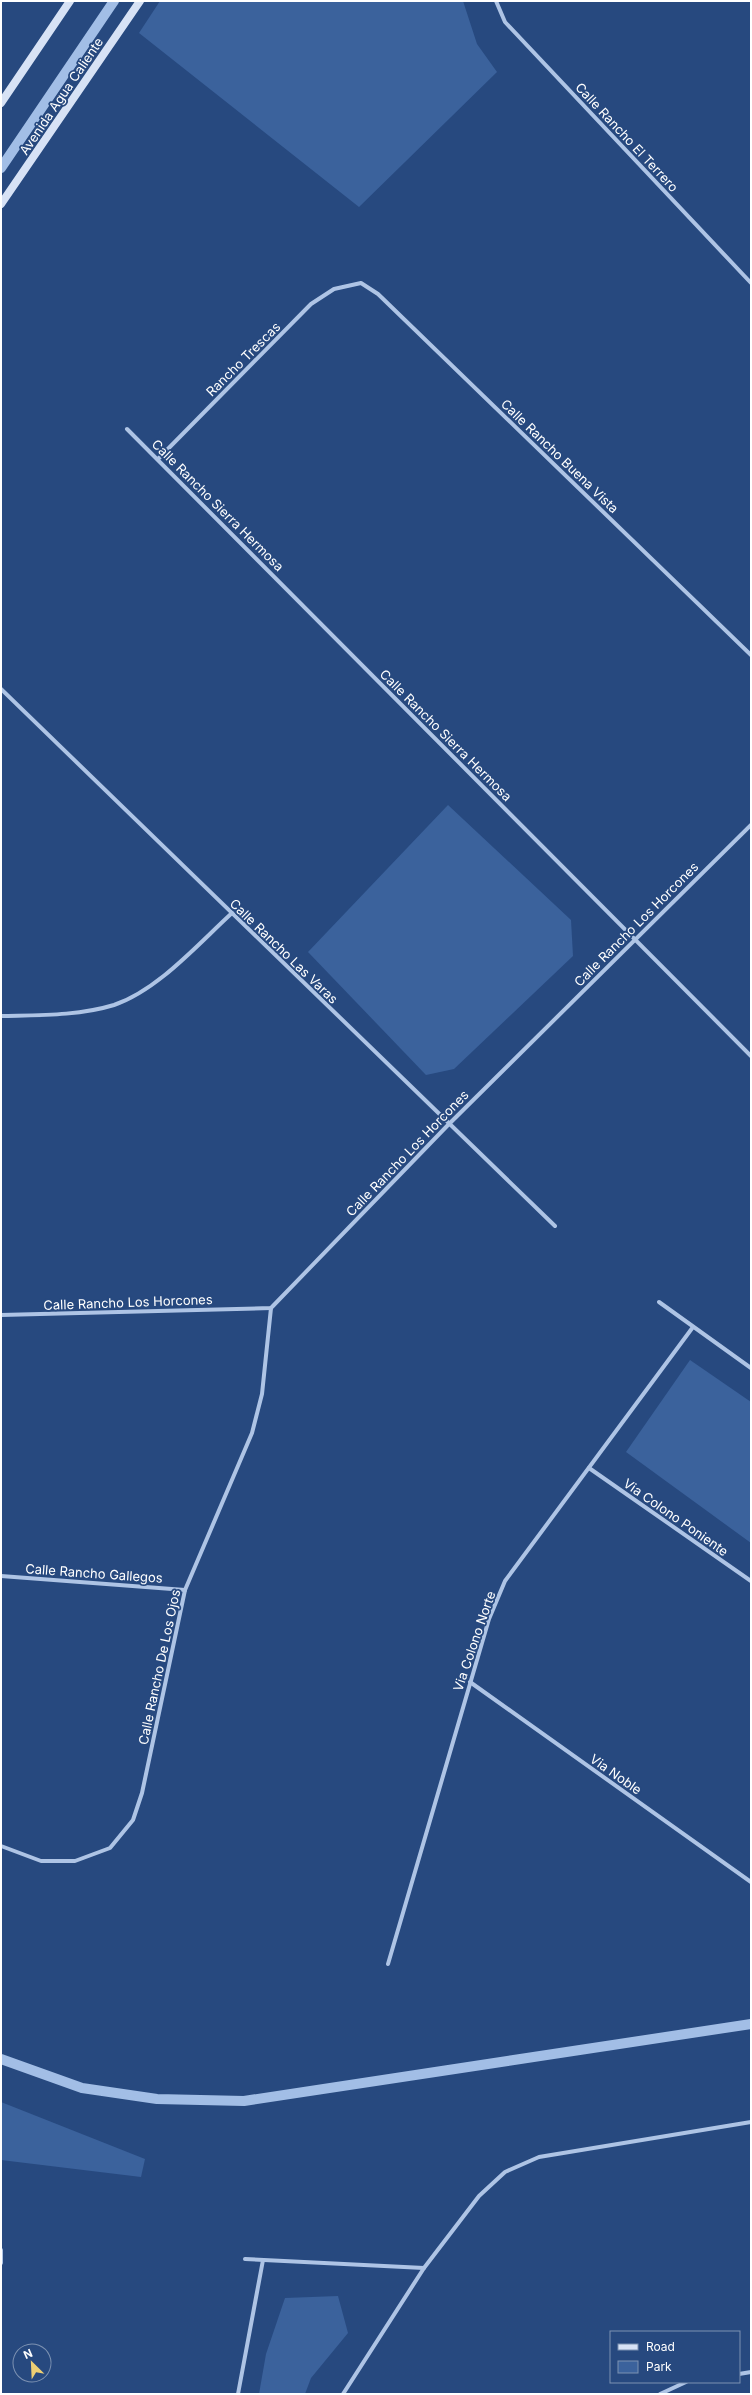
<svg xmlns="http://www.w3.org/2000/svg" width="752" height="2395" font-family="Inter,sans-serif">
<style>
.green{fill:#3b629c}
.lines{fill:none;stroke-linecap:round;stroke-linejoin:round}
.stream{stroke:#a2bee6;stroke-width:10}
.street{stroke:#aec4e5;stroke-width:4}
.secondary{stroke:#d7e2f5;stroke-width:8}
.labels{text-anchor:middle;stroke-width:3.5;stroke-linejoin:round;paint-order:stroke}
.street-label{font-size:13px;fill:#fff;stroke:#27497f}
</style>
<rect width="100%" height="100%" fill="#27497f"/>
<!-- green -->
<g class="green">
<polygon points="160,1 463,1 477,44 497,72 359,207 139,33"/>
<polygon points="448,805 571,920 573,956 454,1069 426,1075 308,952"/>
<polygon points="690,1360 751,1402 751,1543 626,1452"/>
<polygon points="1,2102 145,2159 141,2177 1,2160"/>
<polygon points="338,2296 348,2333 311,2378 305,2394 259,2394 266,2354 285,2298"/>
</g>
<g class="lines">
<!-- stream -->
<g class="stream">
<polyline points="1,168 114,1"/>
<polyline points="1,2059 82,2088 157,2099 244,2101 751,2024"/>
</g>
<!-- street -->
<g class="street">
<polyline points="496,1 505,22 751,283"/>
<polyline points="127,429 751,1056"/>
<polyline points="158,459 311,304 334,289 361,283 378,294 751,655"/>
<polyline points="1,689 555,1226"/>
<path d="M 1,1016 C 38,1015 78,1016 114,1005 C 158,990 198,944 232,913"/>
<polyline points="659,1302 751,1368"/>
<polyline points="1,1315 271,1308 448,1125 751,825"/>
<polyline points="589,1468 751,1581"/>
<polyline points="1,1576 185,1590"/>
<polyline points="470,1682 751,1882"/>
<polyline points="1,1846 41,1861 75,1861 110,1848 133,1820 142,1793 185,1590 252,1433 262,1394 271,1308"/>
<polyline points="388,1964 489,1619 505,1581 693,1327"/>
<polyline points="1,2250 1,2263"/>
<polyline points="245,2259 424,2268"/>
<polyline points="739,2374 751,2372"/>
<polyline points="238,2394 263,2260"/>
<polyline points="343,2394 424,2268 479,2196 505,2172 539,2157 751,2122"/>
<polyline points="660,2394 686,2382"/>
</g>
<!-- secondary -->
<g class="secondary">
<polyline points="1,103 70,1"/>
<polyline points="1,204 140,1"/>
</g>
</g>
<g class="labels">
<!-- street labels -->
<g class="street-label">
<text transform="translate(61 96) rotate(-56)" y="5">Avenida Agua Caliente</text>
<text transform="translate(627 137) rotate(47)" y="5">Calle Rancho El Terrero</text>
<text transform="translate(243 359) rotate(-45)" y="5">Rancho Trescas</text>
<text transform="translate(560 456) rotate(44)" y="5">Calle Rancho Buena Vista</text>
<text transform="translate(218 505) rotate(45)" y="5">Calle Rancho Sierra Hermosa</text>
<text transform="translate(446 735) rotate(45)" y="5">Calle Rancho Sierra Hermosa</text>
<text transform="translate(636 924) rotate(-45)" y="5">Calle Rancho Los Horcones</text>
<text transform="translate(284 951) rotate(44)" y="5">Calle Rancho Las Varas</text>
<text transform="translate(407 1153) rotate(-46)" y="5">Calle Rancho Los Horcones</text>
<text transform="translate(128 1302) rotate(-2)" y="5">Calle Rancho Los Horcones</text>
<text transform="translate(676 1517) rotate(35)" y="5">Via Colono Poniente</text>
<text transform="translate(94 1573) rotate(4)" y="5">Calle Rancho Gallegos</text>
<text transform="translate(474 1641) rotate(-71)" y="5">Via Colono Norte</text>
<text transform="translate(159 1667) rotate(-78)" y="5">Calle Rancho De Los Ojos</text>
<text transform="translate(616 1774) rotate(35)" y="5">Via Noble</text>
</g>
</g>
<!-- border -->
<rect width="752" height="2395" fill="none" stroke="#ffffff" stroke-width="4"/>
<!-- legend -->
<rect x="610" y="2331" width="130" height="52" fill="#27497f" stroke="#7d92b2"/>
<rect x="618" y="2344" width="20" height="6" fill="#d7e2f5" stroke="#7d92b2"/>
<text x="646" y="2351" font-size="12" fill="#ffffff">Road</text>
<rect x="618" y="2361" width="20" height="12" fill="#3b629c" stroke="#7d92b2"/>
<text x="646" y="2371" font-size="12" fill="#ffffff">Park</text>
<!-- north arrow -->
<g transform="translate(32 2363) rotate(336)"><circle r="19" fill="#27497f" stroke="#7d92b2"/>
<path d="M0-3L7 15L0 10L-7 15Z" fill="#edcf74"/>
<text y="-6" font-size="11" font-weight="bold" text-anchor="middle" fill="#ffffff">N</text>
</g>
</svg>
